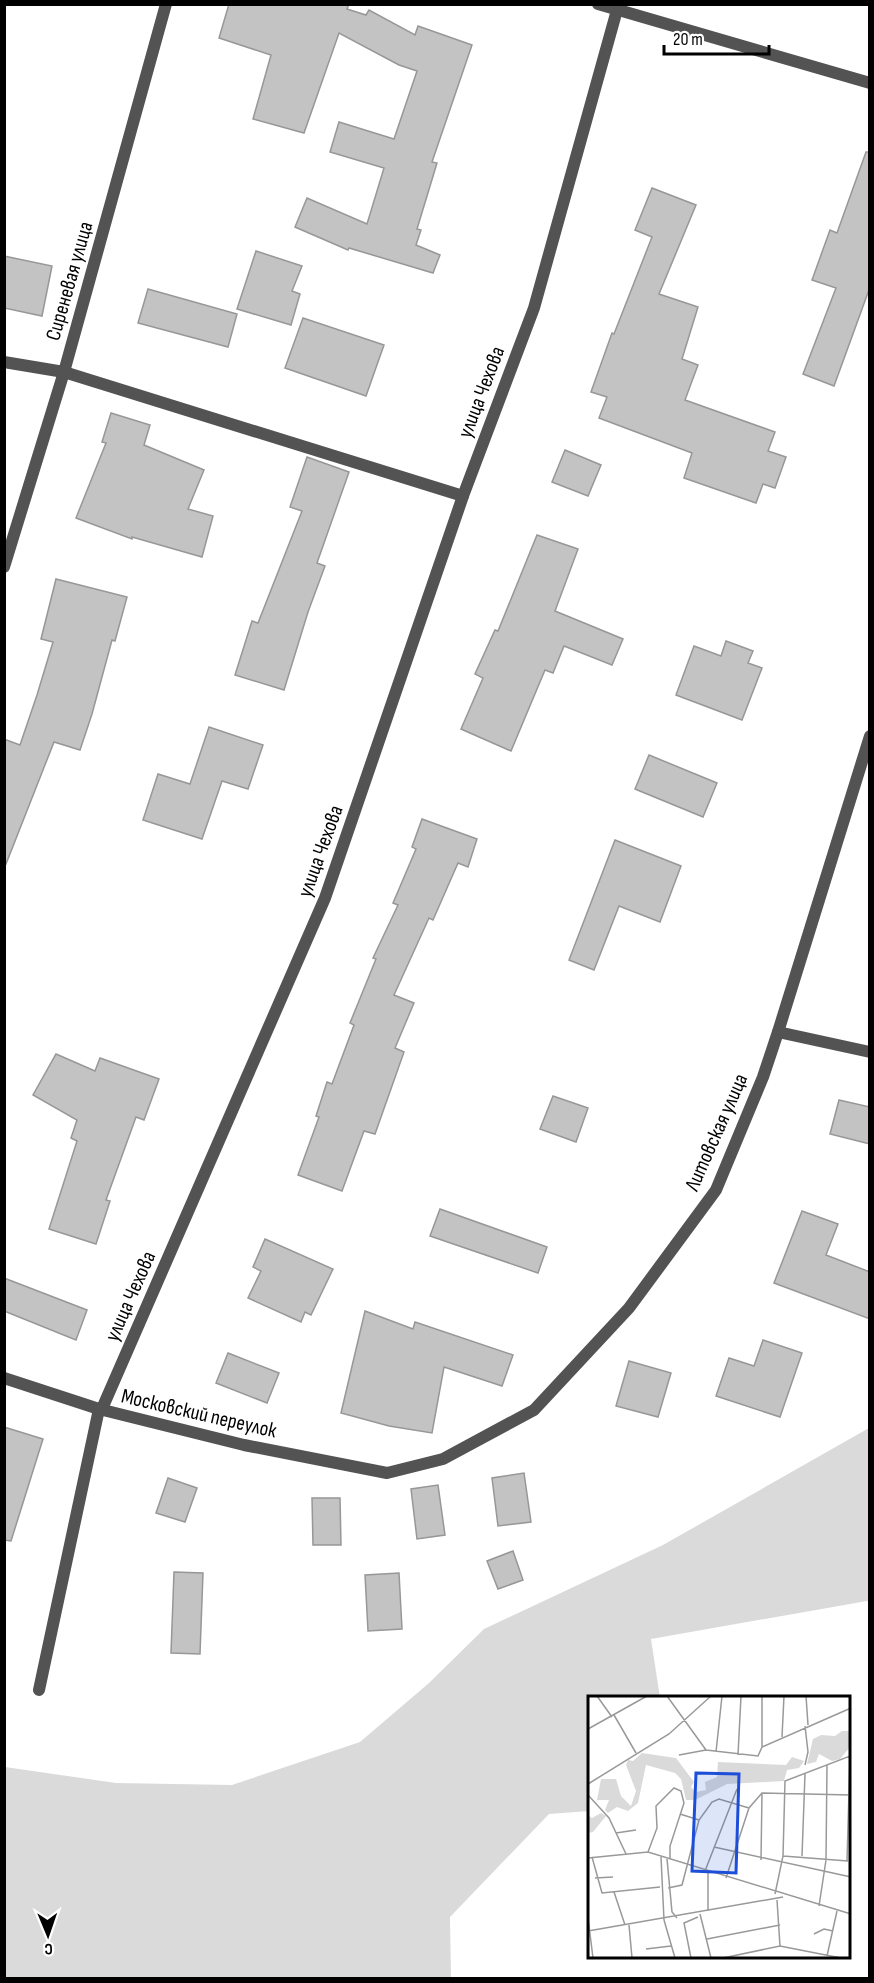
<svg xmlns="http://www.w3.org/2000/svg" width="874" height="1983" font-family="'Sofia Sans Condensed',sans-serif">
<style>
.green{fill:#dadada}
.building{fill:#c3c3c3;stroke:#979797;stroke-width:1.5}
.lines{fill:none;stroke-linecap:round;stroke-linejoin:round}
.minor{stroke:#535353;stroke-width:12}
.tertiary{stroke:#535353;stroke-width:12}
.labels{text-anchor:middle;stroke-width:4.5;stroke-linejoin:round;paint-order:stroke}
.street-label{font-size:21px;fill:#000;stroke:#fff}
.inset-road{fill:none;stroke:#999;stroke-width:1.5}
.view{fill:#1d4ed8;fill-opacity:0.15;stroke:#1d4ed8;stroke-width:3}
.inset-edge{fill:none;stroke:#000;stroke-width:3}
</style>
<rect width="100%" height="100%" fill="#fff"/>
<!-- green -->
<polygon class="green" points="869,1428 869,1603 867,1601 651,1639 660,1698 589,1698 589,1811 549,1814 450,1917 451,1978 5,1978 5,1767 116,1783 232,1785 360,1742 429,1683 484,1629 663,1545"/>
<!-- building -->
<g class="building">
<polygon points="229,4 349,4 347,9 366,15 369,10 415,35 418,26 472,45 432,162 437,163 417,229 421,230 416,245 440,255 433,273 349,248 348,250 295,227 307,198 367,224 384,168 330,152 339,122 394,139 417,71 399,65 339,33 304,133 253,119 271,55 219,38"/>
<polygon points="866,152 870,152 870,287 834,386 803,374 836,288 812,280 830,230 837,233"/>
<polygon points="652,188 696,205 659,294 698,307 682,359 698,365 685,400 775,432 768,451 786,457 775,488 763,484 756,503 684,478 692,453 599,418 607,397 591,392 612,333 614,334 652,237 635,230"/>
<polygon points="256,251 302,266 292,291 300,294 291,325 237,309"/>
<polygon points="4,256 52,266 42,316 4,308"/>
<polygon points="148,289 237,314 228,347 138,323"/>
<polygon points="303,318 384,345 366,396 285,368"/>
<polygon points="111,413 150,425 144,445 204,470 188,509 213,516 202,557 132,537 132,539 76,518 106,443 102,442"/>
<polygon points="565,450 601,465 588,496 552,482"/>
<polygon points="307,457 349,472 317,563 325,566 308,612 284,690 235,675 252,621 258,623 302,511 290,507"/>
<polygon points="537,535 578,549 555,611 623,639 612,665 564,646 553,673 545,670 511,751 461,729 483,678 475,674 495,630 498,631"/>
<polygon points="56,579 127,597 115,641 112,640 92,714 80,750 54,742 6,864 4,863 4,739 20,745 37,695 53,642 41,639"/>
<polygon points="726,641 753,651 748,663 762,668 742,720 676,695 694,646 721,656"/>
<polygon points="209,727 263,745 248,789 222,781 202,839 143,820 158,774 190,784"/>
<polygon points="649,755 717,783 703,817 635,789"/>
<polygon points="422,819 477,839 468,867 458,863 433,920 429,918 394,995 414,1003 395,1048 404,1052 375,1134 364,1131 342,1191 298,1175 319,1117 316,1116 327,1082 332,1084 354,1025 350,1023 376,959 373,958 398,905 393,903 416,849 412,847"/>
<polygon points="615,840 681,866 660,922 619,906 594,970 569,960"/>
<polygon points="56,1054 95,1071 100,1058 159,1079 144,1120 136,1117 106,1200 110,1201 96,1244 49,1229 77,1141 71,1138 77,1120 33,1095"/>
<polygon points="553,1096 588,1108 576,1142 540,1129"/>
<polygon points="839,1100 870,1107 870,1144 830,1134"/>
<polygon points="440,1209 547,1247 538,1273 430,1236"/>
<polygon points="802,1211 838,1224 826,1255 870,1272 870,1319 774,1283"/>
<polygon points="265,1239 333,1269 311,1315 305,1312 301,1322 248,1298 261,1271 253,1267"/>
<polygon points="4,1278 87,1310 76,1340 4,1311"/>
<polygon points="365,1311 413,1329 415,1322 513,1355 502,1386 444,1367 432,1433 389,1426 341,1413"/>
<polygon points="763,1340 802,1353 780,1417 716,1396 729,1358 754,1366"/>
<polygon points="228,1353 279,1373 267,1403 216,1383"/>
<polygon points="629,1361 671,1373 658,1417 616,1406"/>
<polygon points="4,1427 43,1439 11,1541 4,1540"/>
<polygon points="524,1473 531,1522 498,1526 492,1478"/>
<polygon points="168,1478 197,1488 185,1522 156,1513"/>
<polygon points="438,1485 445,1535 417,1539 411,1489"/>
<polygon points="312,1498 340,1498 341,1545 313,1545"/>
<polygon points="513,1551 523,1580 498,1589 487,1561"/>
<polygon points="174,1572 203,1573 200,1654 171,1653"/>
<polygon points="399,1573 402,1629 368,1631 365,1575"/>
</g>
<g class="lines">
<!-- minor -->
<g class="minor">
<polyline points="4,362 64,372 463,496"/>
<polyline points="4,567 64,372 166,4"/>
<polyline points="778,1032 870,1052"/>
<polyline points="4,1378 99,1409 244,1445 387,1473 443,1459 534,1410 629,1308 716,1190 763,1077 778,1032 870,736"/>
<polyline points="39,1690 99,1409 101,1411 325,898 463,496 534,308 617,10"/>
</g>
<!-- tertiary -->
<polyline class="tertiary" points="598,4 870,83"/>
</g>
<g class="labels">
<!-- street labels -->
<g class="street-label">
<text transform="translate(69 281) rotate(-74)" y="7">Сиреневая улица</text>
<text transform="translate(481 392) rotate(-69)" y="7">улица Чехова</text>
<text transform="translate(320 851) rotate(-70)" y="7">улица Чехова</text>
<text transform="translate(716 1132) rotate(-66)" y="7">Литовская улица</text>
<text transform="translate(130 1296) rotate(-66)" y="7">улица Чехова</text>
<text transform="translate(199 1413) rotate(13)" y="7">Московский переулок</text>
</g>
</g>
<!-- overview -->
<g transform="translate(588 1696)">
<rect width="262" height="262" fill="#fff"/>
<path d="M 254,35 L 262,35 L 262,51 L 252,63 L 244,65 L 231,58 L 228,66 L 219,68 L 225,43 L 233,39 L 247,40 ZM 54,57 L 88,62 L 106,86 L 103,91 L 108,96 L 118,94 L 117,86 L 129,81 L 130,66 L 198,69 L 204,61 L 216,65 L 211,72 L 199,74 L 196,85 L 139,88 L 107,104 L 98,104 L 93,83 L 87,77 L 58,69 L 50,107 L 40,115 L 29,111 L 20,117 L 17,114 L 21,104 L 9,104 L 13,83 L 28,83 L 33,100 L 43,110 L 48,95 L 38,69 L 40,64 L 45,65 ZM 13,117 L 18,120 L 5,136 L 0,137 L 0,119 L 4,122 Z" fill="#dadada"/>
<path class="inset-road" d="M 9,0 L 24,21M 79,0 L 118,54M 218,0 L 220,29M 26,19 L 48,57M 0,33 L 59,0M 194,41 L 196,0M 174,51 L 263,12M 128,56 L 134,0M 91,59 L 118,54 L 170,60 L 174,51 L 174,0M 150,59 L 153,0M 217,69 L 220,56 L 217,30M 0,88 L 81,38 L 123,0M 0,99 L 21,122 L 38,158M 92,118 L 111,124M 28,137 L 48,134M 126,151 L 263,181M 60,156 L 69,132 L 68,110 L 86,92 L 93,95 L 96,107 L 82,150 L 82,163M 195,160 L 260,165M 214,160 L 217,78M 4,161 L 14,197 L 72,191M 73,161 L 76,224M 0,162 L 60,156 L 263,218M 79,163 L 84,216 L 89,222M 173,164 L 174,97M 117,175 L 149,93M 120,176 L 120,215M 7,182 L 25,181M 138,182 L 161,112 L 174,97 L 263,99M 80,192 L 94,189 L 111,124 L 124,106 L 131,103 L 161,112M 26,196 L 37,229M 187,198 L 195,160 L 197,85 L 262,60 L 259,165M 189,204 L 192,250M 231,210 L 238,164 L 239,69M 112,218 L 123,262M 0,222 L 5,262M 76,224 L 87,262M 41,229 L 44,262M 0,235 L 195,201M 226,238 L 236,233 L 245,235M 119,243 L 192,229M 58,253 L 83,250M 239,260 L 249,215M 103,262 L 96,227 L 110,221M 135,262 L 192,250 L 253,262"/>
<path class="view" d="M 108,77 L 151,78 L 148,177 L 104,175 Z"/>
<rect width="262" height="262" class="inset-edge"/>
</g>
<!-- border -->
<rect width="874" height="1983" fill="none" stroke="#000000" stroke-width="12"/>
<!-- north arrow -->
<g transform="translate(48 1935) rotate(178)" stroke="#ffffff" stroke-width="4.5" paint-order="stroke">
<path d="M0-4.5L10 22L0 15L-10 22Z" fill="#000000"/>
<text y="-9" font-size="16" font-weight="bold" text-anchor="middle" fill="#000000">С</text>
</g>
<!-- scale -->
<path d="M664 45v9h105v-9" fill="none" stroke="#000000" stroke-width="3"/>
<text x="673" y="45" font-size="18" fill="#000000" stroke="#ffffff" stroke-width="4.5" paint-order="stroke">20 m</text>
</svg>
